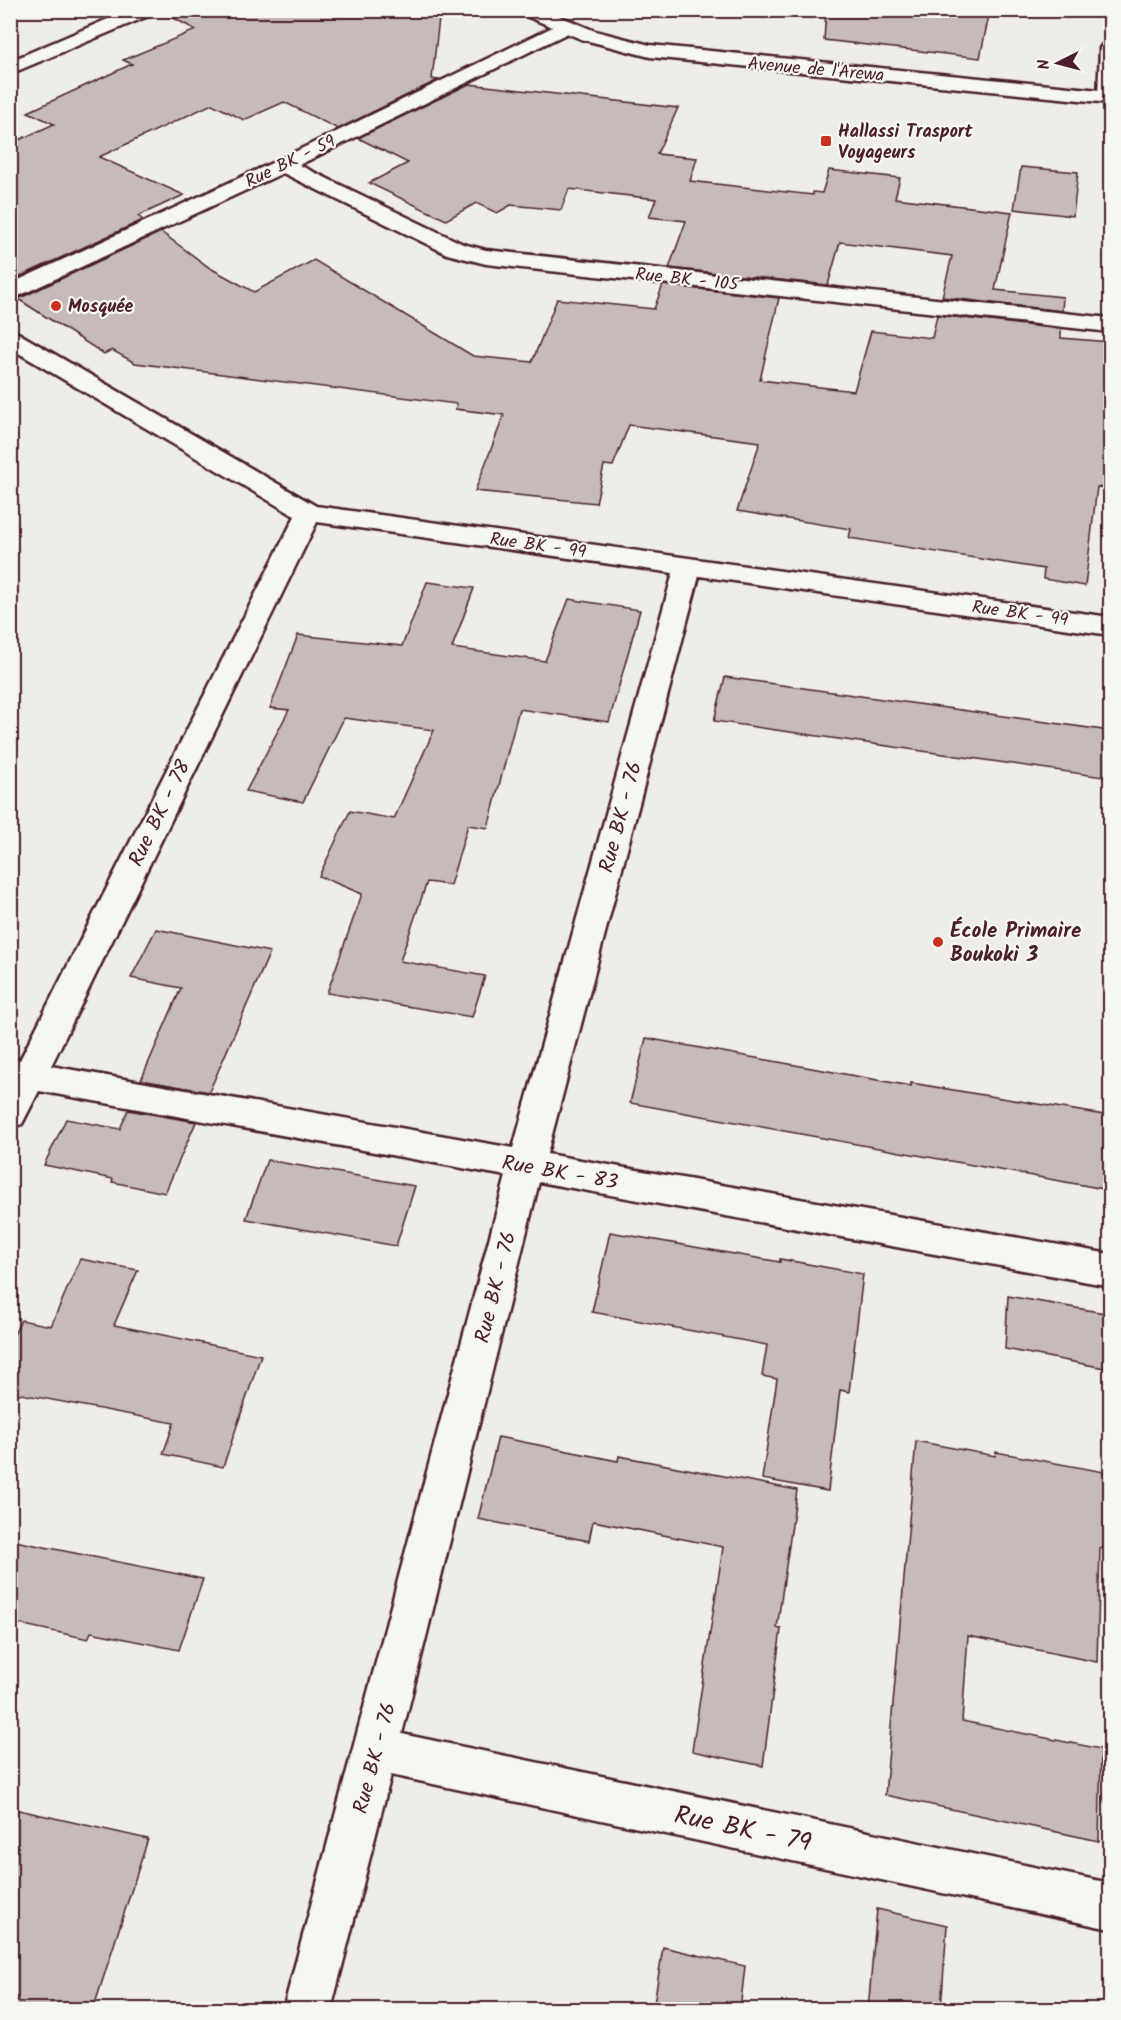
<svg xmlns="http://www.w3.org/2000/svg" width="1121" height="2020" font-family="Kalam,sans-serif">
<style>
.building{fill:#c6babb;stroke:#4a1f2b;stroke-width:1.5}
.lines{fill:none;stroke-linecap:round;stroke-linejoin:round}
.street-casing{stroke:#4a1f2b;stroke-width:5}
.secondary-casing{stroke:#4a1f2b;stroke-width:5}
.street{fill:#f6f6f2;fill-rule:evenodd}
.secondary{fill:#f6f6f2;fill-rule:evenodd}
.poi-dot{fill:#c8321e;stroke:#f6f6f2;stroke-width:2}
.labels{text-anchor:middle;stroke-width:4.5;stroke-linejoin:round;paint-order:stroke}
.far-street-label{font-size:18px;fill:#4a1f2b;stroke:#f6f6f2}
.far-poi-label{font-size:18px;font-weight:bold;fill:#4a1f2b;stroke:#f6f6f2;text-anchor:start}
.street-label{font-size:21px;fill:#4a1f2b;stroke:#f6f6f2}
.poi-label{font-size:21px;font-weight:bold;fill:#4a1f2b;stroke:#f6f6f2;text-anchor:start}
.near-street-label{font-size:26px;fill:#4a1f2b;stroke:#f6f6f2}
</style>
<rect width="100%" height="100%" fill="#efedea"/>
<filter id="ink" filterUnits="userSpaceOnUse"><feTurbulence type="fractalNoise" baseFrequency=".0167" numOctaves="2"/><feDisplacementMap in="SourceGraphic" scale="12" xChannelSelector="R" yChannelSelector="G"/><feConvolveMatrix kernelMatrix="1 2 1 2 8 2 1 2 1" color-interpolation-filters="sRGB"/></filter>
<g filter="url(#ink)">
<!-- building -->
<g class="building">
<polygon points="159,10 440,10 432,79 438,80 338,129 284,102 244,120 212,104 99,157 184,195 138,216 143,220 10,281 10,144 54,124 28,112 132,64 123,60 196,30"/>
<polygon points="826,10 990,10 980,58 824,40"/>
<polygon points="469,84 678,108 657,154 697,158 690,181 813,195 813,192 822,193 829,170 900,178 895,198 1012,212 995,290 1063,297 1062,311 942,297 952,256 840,242 828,285 669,268 686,221 649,217 656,199 569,189 561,210 511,205 497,213 476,203 446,220 369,183 408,163 358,138"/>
<polygon points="1021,167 1078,172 1073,216 1014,209"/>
<polygon points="161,232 210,268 254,292 314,260 473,356 532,362 557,299 654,309 663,285 779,298 760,380 854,391 871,331 932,338 937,315 1061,329 1061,338 1110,342 1110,489 1097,487 1085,586 1043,579 1044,569 849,538 851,529 737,511 760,442 629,425 613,466 604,465 596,503 475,491 504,415 455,409 457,404 135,363 112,350 104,354 18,299"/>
<polygon points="427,582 474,588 452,648 545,661 569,599 640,610 609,722 519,709 488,828 468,825 450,885 427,882 400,961 485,976 472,1017 327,993 362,894 319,876 350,811 394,819 434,730 344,718 303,802 246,791 289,710 270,708 298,635 402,646"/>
<polygon points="725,677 1110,731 1110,778 714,721"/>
<polygon points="156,929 270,952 209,1092 141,1080 181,988 131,978"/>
<polygon points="646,1038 911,1086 911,1083 1110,1116 1110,1190 630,1103"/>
<polygon points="128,1110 196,1122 165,1193 112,1182 113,1179 44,1165 66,1119 120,1129"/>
<polygon points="267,1160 415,1186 396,1246 246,1219"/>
<polygon points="610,1232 780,1262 780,1259 863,1274 849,1392 840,1390 828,1491 762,1479 777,1379 762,1376 767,1345 592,1312"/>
<polygon points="80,1259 138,1270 114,1325 261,1355 223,1467 163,1454 174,1423 10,1392 10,1343 21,1320 51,1326"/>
<polygon points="1008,1296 1110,1314 1110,1369 1005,1349"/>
<polygon points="498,1437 618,1461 619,1456 797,1490 777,1628 781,1629 763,1766 692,1751 723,1547 593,1521 589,1541 478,1519"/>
<polygon points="916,1441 995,1456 996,1452 1110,1473 1110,1550 1100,1548 1097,1662 968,1636 962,1721 1101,1749 1099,1841 885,1795"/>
<polygon points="10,1540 203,1579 179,1650 91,1632 88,1639 10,1622"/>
<polygon points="10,1808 148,1839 93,2010 10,2010"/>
<polygon points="877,1909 947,1925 941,2010 868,2010"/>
<polygon points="663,1947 745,1966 740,2010 653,2010"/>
</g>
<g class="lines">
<!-- street casing -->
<g class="street-casing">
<g id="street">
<polygon points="129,10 155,10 153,14 10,74 10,61"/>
<polygon points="567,20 574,22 576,26 574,30 299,165 463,244 486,250 1110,318 1110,332 486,264 447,254 283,173 10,300 10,284 276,161"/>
<polygon points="1110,42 1110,102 1101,101 1098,97 1100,48 1103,44"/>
<path d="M 10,331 L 18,333 L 316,506 L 1110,617 L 1110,635 L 699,576 L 547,1154 L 1110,1254 L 1110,1286 L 539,1182 L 402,1734 L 1110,1883 L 1110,1929 L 391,1775 L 331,2010 L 283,2010 L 506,1176 L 39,1091 L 22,1124 L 10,1128 L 10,1059 L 20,1060 L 295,516 L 10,348 ZM 317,522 L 673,573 L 513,1148 L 51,1066 Z"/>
</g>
</g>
<!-- secondary casing -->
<g class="secondary-casing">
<polygon id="secondary" points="519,10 545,10 595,31 650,45 1110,91 1110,103 650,57 581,39 521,14"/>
</g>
<!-- street -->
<use href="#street" class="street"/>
<!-- secondary -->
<use href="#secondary" class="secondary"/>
</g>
</g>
<!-- markers -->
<g class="poi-dot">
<rect x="820" y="135" width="12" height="12" rx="3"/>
<circle cx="56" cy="306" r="6"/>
<circle cx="938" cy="942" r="6"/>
</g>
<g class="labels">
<!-- far-street labels -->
<g class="far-street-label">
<text transform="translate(816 69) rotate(5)" y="6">Avenue de l'Arewa</text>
<text transform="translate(290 161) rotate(-26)" y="6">Rue BK - 59</text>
<text transform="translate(687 279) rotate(6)" y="6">Rue BK - 105</text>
<text transform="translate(538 545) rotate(8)" y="6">Rue BK - 99</text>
<text transform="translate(1020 613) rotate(8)" y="6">Rue BK - 99</text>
</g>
<!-- far-poi labels -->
<g class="far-poi-label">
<text x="838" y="137">Hallassi Trasport<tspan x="838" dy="21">Voyageurs</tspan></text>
<text x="68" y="312">Mosquée</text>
</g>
<!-- street labels -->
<g class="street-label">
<text transform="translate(159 813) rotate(-64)" y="7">Rue BK - 78</text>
<text transform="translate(620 817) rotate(-75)" y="7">Rue BK - 76</text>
<text transform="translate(560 1172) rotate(10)" y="7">Rue BK - 83</text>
<text transform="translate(495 1287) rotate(-76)" y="7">Rue BK - 76</text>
<text transform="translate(374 1758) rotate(-75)" y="7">Rue BK - 76</text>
</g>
<!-- poi labels -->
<g class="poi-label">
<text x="950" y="937">École Primaire<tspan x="950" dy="24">Boukoki 3</tspan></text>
</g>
<!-- near-street labels -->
<g class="near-street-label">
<text transform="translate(743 1828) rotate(12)" y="9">Rue BK - 79</text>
</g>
</g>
<!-- margin -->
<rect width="1121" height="2020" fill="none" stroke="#f6f6f2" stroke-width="36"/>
<rect x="18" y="18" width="1085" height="1984" fill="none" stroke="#4a1f2b" stroke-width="2" filter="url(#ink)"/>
<!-- north arrow -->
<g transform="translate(1058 63) rotate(264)" stroke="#f6f6f2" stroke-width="4.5" paint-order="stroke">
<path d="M0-4.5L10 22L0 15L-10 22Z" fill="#4a1f2b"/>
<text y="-9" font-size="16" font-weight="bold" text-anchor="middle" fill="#4a1f2b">N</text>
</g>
</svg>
